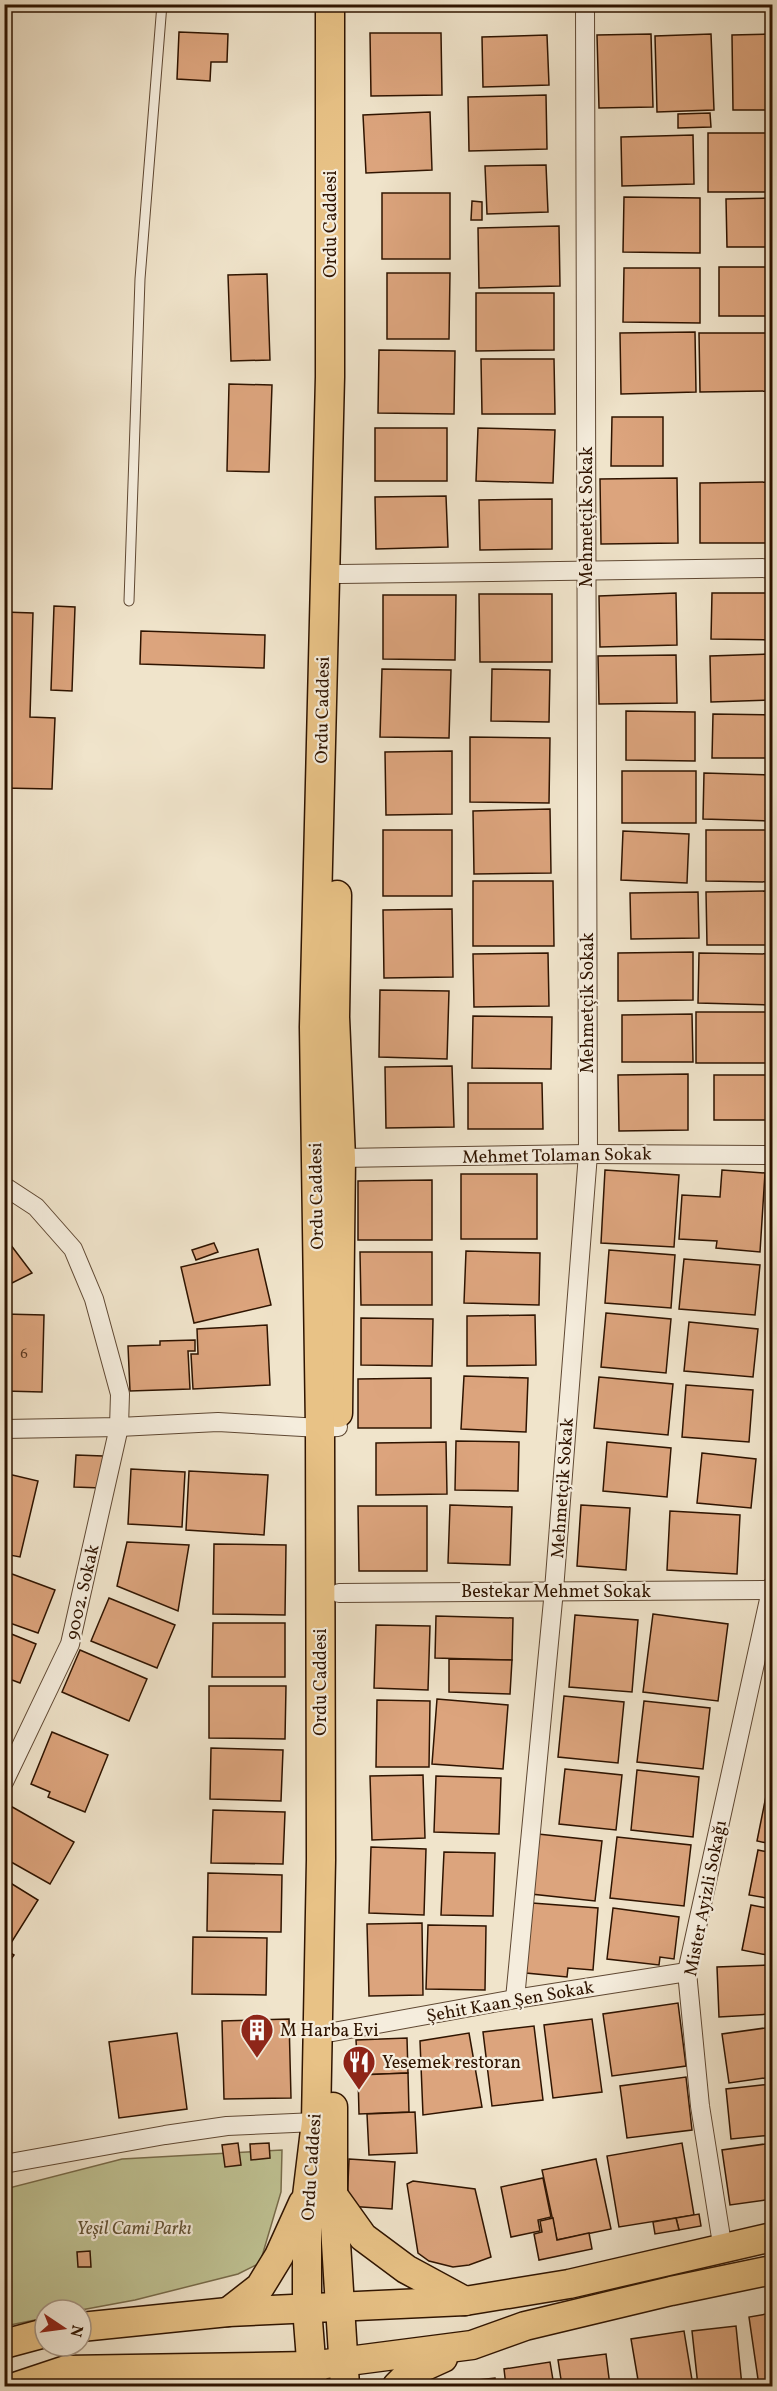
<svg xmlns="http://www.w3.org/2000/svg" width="777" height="2391" font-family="Vollkorn,serif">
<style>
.green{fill:#bfc293;stroke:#776b4a;stroke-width:1.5}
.building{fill:#dca47d;stroke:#2f1400;stroke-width:1.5}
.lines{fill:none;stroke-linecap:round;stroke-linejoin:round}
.service-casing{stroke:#5f4833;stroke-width:11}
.minor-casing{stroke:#5f4833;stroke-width:20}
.primary-casing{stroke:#2f1400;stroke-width:31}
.service{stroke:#f5eddd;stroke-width:9}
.minor{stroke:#f5eddd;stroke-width:18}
.primary{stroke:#e8c286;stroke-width:28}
.labels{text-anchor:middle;stroke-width:4.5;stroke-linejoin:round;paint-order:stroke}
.number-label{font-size:15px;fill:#5a381f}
.street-label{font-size:18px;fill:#2f1400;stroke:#f5eddd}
.poi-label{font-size:18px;fill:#2f1400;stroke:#f5eddd;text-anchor:start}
.park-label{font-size:18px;font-style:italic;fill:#615133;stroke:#f5eddd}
</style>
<rect width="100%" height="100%" fill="#f0e4cb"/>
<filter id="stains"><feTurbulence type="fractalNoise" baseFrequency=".00333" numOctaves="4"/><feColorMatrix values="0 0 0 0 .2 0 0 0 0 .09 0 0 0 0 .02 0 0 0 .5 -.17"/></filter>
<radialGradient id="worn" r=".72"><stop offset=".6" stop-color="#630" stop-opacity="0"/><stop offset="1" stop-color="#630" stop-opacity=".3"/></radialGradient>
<!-- green -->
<polygon class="green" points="282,2150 281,2192 260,2263 238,2274 135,2300 81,2310 45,2310 45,2318 5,2326 5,2189 122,2159"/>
<!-- building -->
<g class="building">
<polygon points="179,32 228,34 227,62 211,62 210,81 177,79"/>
<polygon points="370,33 441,33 442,95 371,96"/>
<polygon points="651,34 653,107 599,108 597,35"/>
<polygon points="711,34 714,110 657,112 655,36"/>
<polygon points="772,34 772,110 733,110 732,35"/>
<polygon points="547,35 549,85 483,87 482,37"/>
<polygon points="546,95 547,149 469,151 468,97"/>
<polygon points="430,112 432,170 366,173 363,115"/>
<polygon points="710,113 711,127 678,128 678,114"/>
<rect x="708" y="133" width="64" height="59"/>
<polygon points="693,135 694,184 622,186 621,137"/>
<polygon points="546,165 548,212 487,214 485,166"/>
<rect x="382" y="193" width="68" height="66"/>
<polygon points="624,197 700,198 700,253 623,252"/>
<polygon points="772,198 772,247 727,247 726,199"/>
<polygon points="472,201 482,202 482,220 471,220"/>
<polygon points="559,226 560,286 479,288 478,228"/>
<rect x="719" y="267" width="53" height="49"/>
<polygon points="624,268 700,268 700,323 623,322"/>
<polygon points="387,273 450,273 449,339 387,339"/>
<polygon points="267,274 270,360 231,361 228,275"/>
<polygon points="476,293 554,293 554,350 476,351"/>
<polygon points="695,332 696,392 621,394 620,333"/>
<polygon points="699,333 772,333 772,391 700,392"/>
<polygon points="379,350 455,351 454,414 378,413"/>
<polygon points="481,359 554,359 555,414 482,414"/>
<polygon points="229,384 272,385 269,472 227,471"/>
<polygon points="612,417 663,417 663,466 611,466"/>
<rect x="375" y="428" width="72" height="53"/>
<polygon points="478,428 555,430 553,483 476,481"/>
<polygon points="677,478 678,543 601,544 600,479"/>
<polygon points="771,482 771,543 700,543 700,483"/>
<polygon points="446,496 448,547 376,549 375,497"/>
<polygon points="552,499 552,549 480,550 479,500"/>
<polygon points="676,593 677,645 600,647 599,596"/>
<polygon points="712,593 772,593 772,640 711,639"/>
<polygon points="479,594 552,594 552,662 480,662"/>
<polygon points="383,595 456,595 455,660 383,659"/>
<polygon points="54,606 75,607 72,691 51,690"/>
<polygon points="4,612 33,613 30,717 55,718 52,789 4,788"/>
<polygon points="141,631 265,635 264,668 140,664"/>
<polygon points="772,654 772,700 711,702 710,656"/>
<polygon points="676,655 677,703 599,704 598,656"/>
<polygon points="382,669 451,670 449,738 380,737"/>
<polygon points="492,669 550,670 549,722 491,721"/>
<polygon points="626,711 695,712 695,761 626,760"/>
<polygon points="713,714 772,715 772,758 712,758"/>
<polygon points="470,737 550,738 549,803 470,802"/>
<polygon points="452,751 452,814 386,815 385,752"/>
<rect x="622" y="771" width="74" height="52"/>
<polygon points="704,773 772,775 772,821 703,819"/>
<polygon points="550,809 551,873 474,874 473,811"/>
<rect x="383" y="830" width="69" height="66"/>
<polygon points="706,830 772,830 772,882 706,881"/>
<polygon points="623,831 689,834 687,883 621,880"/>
<polygon points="473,881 553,881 554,946 473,946"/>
<polygon points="770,891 771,945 707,945 706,892"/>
<polygon points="698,892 699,938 631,939 630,893"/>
<polygon points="452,909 453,977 384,978 383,910"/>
<polygon points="693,952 693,1000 618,1001 618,953"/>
<polygon points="548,953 549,1006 474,1007 473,954"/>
<polygon points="699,953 772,954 772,1005 698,1003"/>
<polygon points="380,990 449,991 447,1059 379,1057"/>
<rect x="696" y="1012" width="76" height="51"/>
<polygon points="692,1014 693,1062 622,1062 622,1015"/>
<polygon points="473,1016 552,1017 551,1069 472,1068"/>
<polygon points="452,1066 454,1127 386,1128 385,1067"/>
<polygon points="688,1074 688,1130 619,1131 618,1075"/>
<rect x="714" y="1075" width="58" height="45"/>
<polygon points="468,1083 542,1083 543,1129 468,1129"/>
<polygon points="605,1170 679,1175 674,1247 601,1243"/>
<polygon points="722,1170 765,1173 760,1252 716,1248 717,1241 679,1239 682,1195 720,1197"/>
<rect x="461" y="1174" width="76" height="65"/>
<polygon points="432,1180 432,1240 358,1240 358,1181"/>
<polygon points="4,1236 32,1273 4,1287"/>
<polygon points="214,1243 218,1252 196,1260 192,1250"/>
<polygon points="258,1249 271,1305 194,1323 181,1267"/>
<polygon points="609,1250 675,1255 671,1308 605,1303"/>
<polygon points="466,1251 540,1253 539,1305 464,1303"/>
<polygon points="360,1252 432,1252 432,1305 361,1305"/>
<polygon points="684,1259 760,1265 755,1315 679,1309"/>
<polygon points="606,1313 671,1319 666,1373 601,1367"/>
<polygon points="4,1314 44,1315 42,1392 4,1391"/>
<polygon points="535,1315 536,1365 467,1366 467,1316"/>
<polygon points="361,1318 433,1319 432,1366 361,1365"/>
<polygon points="689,1322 758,1329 753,1377 684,1371"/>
<polygon points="267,1325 270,1385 193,1389 191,1354 198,1354 197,1329"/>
<polygon points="195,1340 195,1351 188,1351 190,1389 130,1391 128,1346 160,1345 160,1341"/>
<polygon points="464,1376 528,1378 526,1432 461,1429"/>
<polygon points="599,1377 673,1384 668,1435 594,1428"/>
<polygon points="431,1378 431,1428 358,1428 358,1379"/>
<polygon points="686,1385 753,1390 749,1442 682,1437"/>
<polygon points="456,1441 519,1442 518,1491 455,1490"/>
<polygon points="446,1442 447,1494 376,1495 376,1443"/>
<polygon points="607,1442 671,1448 667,1497 603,1491"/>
<polygon points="702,1453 756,1459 751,1508 697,1503"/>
<polygon points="76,1455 103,1456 102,1488 74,1487"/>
<polygon points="131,1469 185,1472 182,1527 128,1524"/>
<polygon points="189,1471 268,1475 264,1535 186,1530"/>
<polygon points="4,1473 38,1481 20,1557 4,1554"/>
<polygon points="450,1505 512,1507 510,1565 448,1563"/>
<polygon points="581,1505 630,1508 626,1570 577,1566"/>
<polygon points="358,1506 427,1506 427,1571 359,1571"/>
<polygon points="670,1511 740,1515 737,1574 667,1570"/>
<polygon points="127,1542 189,1545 178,1611 117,1586"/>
<polygon points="214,1544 286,1545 285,1615 213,1614"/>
<polygon points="4,1571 55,1590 38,1633 4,1621"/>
<polygon points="109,1598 175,1625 157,1668 91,1641"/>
<polygon points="653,1614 728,1624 718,1701 643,1692"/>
<polygon points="575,1615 638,1620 632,1692 569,1687"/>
<polygon points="436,1616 513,1618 512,1660 435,1658"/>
<polygon points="213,1623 285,1623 285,1677 212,1677"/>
<polygon points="376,1625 430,1626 428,1690 374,1688"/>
<polygon points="4,1631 36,1644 20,1683 4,1677"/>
<polygon points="80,1650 147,1679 129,1721 62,1692"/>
<polygon points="449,1659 512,1660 510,1694 449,1692"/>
<polygon points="209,1686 286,1686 285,1739 209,1738"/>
<polygon points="564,1696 624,1702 618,1763 558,1757"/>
<polygon points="437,1699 508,1705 503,1769 432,1764"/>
<polygon points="377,1700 430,1701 429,1767 376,1767"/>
<polygon points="644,1701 710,1708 703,1769 637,1762"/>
<polygon points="52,1732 108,1755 85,1812 48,1797 50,1792 31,1784"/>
<polygon points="772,1746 772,1781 766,1779"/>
<polygon points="211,1748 283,1750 281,1801 210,1799"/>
<polygon points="565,1769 622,1775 616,1830 559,1824"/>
<polygon points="637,1770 699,1777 693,1837 631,1830"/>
<polygon points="423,1775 425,1838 372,1840 370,1776"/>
<polygon points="436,1776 501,1778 499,1834 434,1832"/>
<polygon points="767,1791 772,1792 772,1844 757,1841"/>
<polygon points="7,1804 74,1842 50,1884 4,1858 4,1808"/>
<polygon points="213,1810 285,1812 283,1864 211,1863"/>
<polygon points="538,1834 602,1841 595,1901 531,1894"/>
<polygon points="617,1837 691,1845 684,1906 610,1898"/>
<polygon points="371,1847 426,1849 424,1915 369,1913"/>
<polygon points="758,1850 772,1853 772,1899 749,1895"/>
<polygon points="444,1852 495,1853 493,1916 441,1915"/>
<polygon points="208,1873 282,1875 281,1932 207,1931"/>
<polygon points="4,1879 38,1900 11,1943 4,1939"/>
<polygon points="532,1903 598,1908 593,1970 568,1968 567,1977 526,1973"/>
<polygon points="751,1905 772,1909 772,1956 742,1950"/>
<polygon points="613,1908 679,1917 674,1959 660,1957 659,1965 607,1959"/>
<polygon points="422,1923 423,1995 369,1996 367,1924"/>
<polygon points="428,1925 486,1926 485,1990 426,1989"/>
<polygon points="193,1937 267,1938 266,1995 192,1994"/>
<polygon points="4,1949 14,1955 4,1969"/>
<polygon points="772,1965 772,2014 719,2017 717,1967"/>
<polygon points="678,2003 686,2066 612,2076 603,2014"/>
<polygon points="289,2019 291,2098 224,2099 222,2021"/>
<polygon points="592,2019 602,2092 553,2098 544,2025"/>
<polygon points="534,2026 543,2100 492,2106 483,2032"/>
<polygon points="772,2027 772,2077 729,2083 722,2034"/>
<polygon points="177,2033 187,2109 119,2118 109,2042"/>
<polygon points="469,2033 482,2107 423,2115 420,2041"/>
<polygon points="407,2038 408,2073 358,2075 356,2040"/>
<polygon points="408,2073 409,2112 359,2114 358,2075"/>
<polygon points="686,2077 692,2130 627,2138 620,2086"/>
<polygon points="772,2084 772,2135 731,2139 726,2089"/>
<polygon points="415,2112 417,2153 369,2155 367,2114"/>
<polygon points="238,2143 241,2165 225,2167 222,2145"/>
<polygon points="269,2143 270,2158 251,2160 250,2144"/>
<polygon points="682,2143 694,2215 619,2227 607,2156"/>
<polygon points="772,2143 772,2199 730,2205 722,2150"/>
<polygon points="349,2159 395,2162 392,2209 347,2206"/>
<polygon points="596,2159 611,2229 557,2240 542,2170"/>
<polygon points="543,2178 551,2217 538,2220 540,2231 511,2237 501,2187"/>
<polygon points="413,2181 475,2189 491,2257 469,2265 453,2267 429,2261 418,2253 407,2184"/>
<polygon points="699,2214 701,2226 679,2230 676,2218"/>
<polygon points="553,2218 557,2240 589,2233 592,2249 539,2260 534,2234 542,2232 540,2221"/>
<polygon points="676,2218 679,2230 655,2234 653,2222"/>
<polygon points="90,2251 91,2267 78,2267 77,2252"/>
<polygon points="772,2313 772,2386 759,2386 749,2317"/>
<polygon points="736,2326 742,2386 698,2386 692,2331"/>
<polygon points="684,2331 693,2386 639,2386 631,2339"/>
<polygon points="606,2354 610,2386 562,2386 558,2360"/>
<polygon points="550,2362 554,2386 506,2386 504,2369"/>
<polygon points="495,2378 496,2386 450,2386 450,2383"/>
</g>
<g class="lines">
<!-- service casing -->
<g class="service-casing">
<polyline id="service" points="129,601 140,279 162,4"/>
</g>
<!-- minor casing -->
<g class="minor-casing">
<g id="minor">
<polyline points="340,574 772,568"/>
<polyline points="341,1158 588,1154 772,1155"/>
<polyline points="4,1186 36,1207 73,1249 94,1299 120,1394 119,1427 70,1644 4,1782"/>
<polyline points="4,1429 119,1427 218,1422 320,1428 338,1427"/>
<polyline points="339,1593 772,1590"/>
<polyline points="515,1999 554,1590 588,1154 585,4"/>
<polyline points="333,2032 515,1999 687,1972"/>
<polyline points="4,2164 165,2135 227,2126 316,2122"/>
<polyline points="723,2250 700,2106 687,1972 772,1586"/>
</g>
</g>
<!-- primary casing -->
<g class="primary-casing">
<g id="primary">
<polyline points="337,895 335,1017 341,1158 338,1413"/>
<polyline points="333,2107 333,2195 345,2386"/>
<polyline points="333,2195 363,2237 406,2269 465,2301"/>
<polyline points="228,2312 260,2287 279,2256 303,2203"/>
<polyline points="81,2327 228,2312 465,2301 569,2284 772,2237"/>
<polyline points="4,2344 45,2333"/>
<polyline points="18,2386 66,2370 310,2366 472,2345 525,2326 671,2291 772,2270"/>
<polyline points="313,2386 307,2308 307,2196 316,2122 321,1860 320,1428 314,1027 330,377 330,4"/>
<polyline points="397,2386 410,2373 443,2358"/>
</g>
</g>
<!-- service -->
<use href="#service" class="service"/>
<!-- minor -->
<use href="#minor" class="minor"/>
<!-- primary -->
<use href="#primary" class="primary"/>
</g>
<!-- icons -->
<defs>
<g id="building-pin" transform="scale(1.725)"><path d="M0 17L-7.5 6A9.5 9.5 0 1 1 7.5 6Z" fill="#8f2418" stroke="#f5eddd"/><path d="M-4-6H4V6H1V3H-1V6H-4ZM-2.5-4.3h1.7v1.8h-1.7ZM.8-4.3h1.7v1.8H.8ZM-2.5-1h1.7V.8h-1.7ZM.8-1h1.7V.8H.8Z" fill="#fff"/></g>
<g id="restaurant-pin" transform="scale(1.725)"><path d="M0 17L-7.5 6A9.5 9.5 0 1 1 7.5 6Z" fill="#8f2418" stroke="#f5eddd"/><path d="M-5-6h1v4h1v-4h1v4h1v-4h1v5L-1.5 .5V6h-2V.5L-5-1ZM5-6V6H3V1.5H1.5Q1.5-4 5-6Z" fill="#fff"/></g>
</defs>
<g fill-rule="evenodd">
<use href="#building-pin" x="257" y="2030"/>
<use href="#restaurant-pin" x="359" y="2062"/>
</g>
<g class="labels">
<!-- number labels -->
<g class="number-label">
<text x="24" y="1358">6</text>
</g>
<!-- street labels -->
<g class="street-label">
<text transform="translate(330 224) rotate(-90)" y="6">Ordu Caddesi</text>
<text transform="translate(586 517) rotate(-90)" y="6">Mehmetçik Sokak</text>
<text transform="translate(322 710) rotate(-89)" y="6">Ordu Caddesi</text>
<text transform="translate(587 1003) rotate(-90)" y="6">Mehmetçik Sokak</text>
<text transform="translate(557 1155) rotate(-1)" y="6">Mehmet Tolaman Sokak</text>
<text transform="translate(316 1196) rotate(-91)" y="6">Ordu Caddesi</text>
<text transform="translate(562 1488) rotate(-86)" y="6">Mehmetçik Sokak</text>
<text x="556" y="1597">Bestekar Mehmet Sokak</text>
<text transform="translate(82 1592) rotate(-77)" y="6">9002. Sokak</text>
<text transform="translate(320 1682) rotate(-90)" y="6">Ordu Caddesi</text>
<text transform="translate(705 1898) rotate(-79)" y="6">Mister Ayizli Sokağı</text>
<text transform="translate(510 2001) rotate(-10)" y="6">Şehit Kaan Şen Sokak</text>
<text transform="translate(311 2167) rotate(-86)" y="6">Ordu Caddesi</text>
</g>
<!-- poi labels -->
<g class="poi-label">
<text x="280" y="2036">M Harba Evi</text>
<text x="382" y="2068">Yesemek restoran</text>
</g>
<!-- park labels -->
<g class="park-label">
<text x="134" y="2234">Yeşil Cami Parkı</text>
</g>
</g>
<!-- margin -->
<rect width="777" height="2391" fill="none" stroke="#f0e4cb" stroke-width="24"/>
<rect x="6" y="6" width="765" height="2379" fill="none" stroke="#2f1400" stroke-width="3"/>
<rect x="12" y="12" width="753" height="2367" fill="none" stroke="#2f1400" stroke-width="1.5"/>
<!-- north arrow -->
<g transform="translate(63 2328) rotate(103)"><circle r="28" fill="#f5eddd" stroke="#a69685" stroke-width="1.5"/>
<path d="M0-4.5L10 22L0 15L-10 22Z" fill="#8f2418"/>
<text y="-9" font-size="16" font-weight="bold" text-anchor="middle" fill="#2f1400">N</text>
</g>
<rect width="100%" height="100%" filter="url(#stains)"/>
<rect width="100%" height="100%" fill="url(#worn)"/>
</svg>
